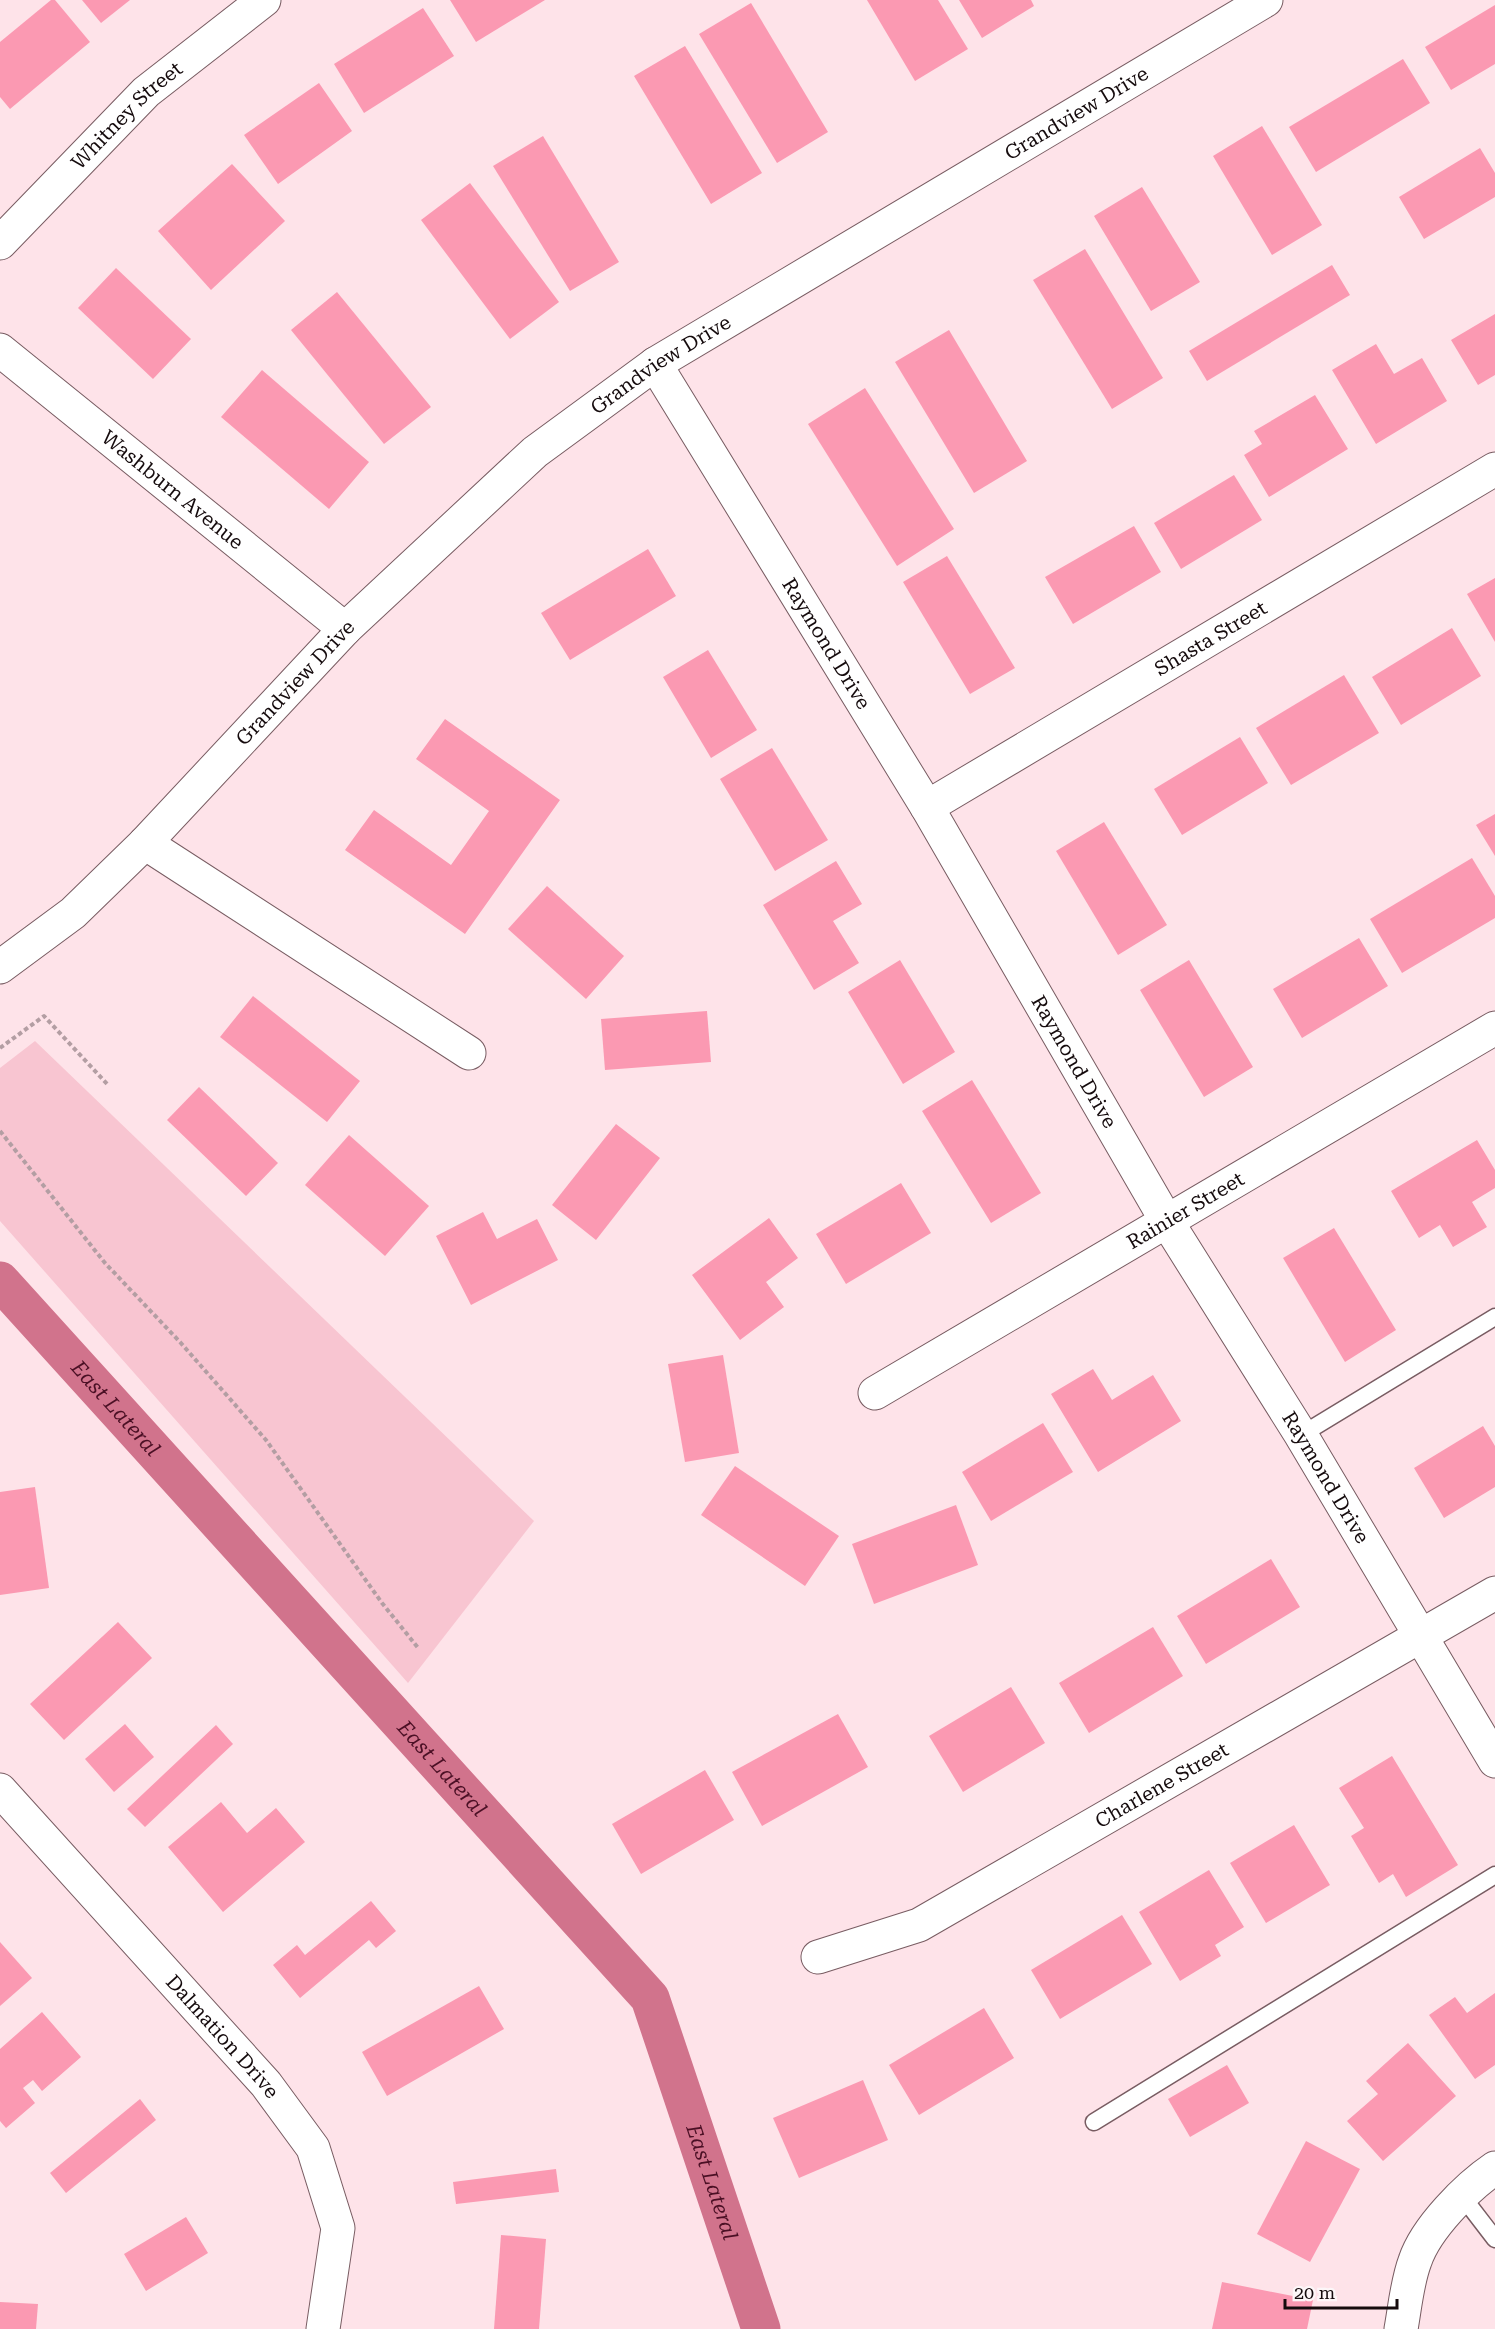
<svg xmlns="http://www.w3.org/2000/svg" width="1495" height="2329" font-family="'Roboto Serif',serif">
<style>
.green{fill:#f8c5d1}
.lines{fill:none;stroke-linecap:round;stroke-linejoin:round}
.canal{stroke:#d1738c;stroke-width:39}
.building{fill:#fb99b2}
.lane-casing{stroke:#785c62;stroke-width:19}
.street-casing{stroke:#785c62;stroke-width:35}
.secondary-casing{stroke:#785c62;stroke-width:35}
.path{stroke:#b39ea3;stroke-width:4;stroke-dasharray:4.5 3;stroke-linecap:butt}
.lane{stroke:#fff;stroke-width:16}
.street{stroke:#fff;stroke-width:33}
.secondary{stroke:#fff;stroke-width:33}
.labels{text-anchor:middle;stroke-width:5;stroke-linejoin:round;paint-order:stroke}
.street-label{font-size:20px;fill:#150b0d;stroke:#fdf6f8}
.water-label{font-size:21px;font-style:italic;fill:#4b1025;stroke:#fdf6f8}
</style>
<rect width="100%" height="100%" fill="#fee3e9"/>
<!-- green -->
<polygon class="green" points="35,1041 534,1521 408,1683 0,1221 0,1068"/>
<g class="lines">
<!-- canal -->
<path class="canal" id="s1" d="M 0,1281 L 650,1998 L 761,2329"/>
</g>
<!-- building -->
<g class="building">
<polygon points="51,0 55,0 90,42 10,109 0,97 0,42"/>
<polygon points="82,0 130,0 101,23"/>
<polygon points="450,0 545,0 476,42"/>
<polygon points="867,0 938,0 968,49 915,81"/>
<polygon points="959,0 1031,0 1034,6 982,38"/>
<polygon points="751,3 828,132 777,163 699,34"/>
<polygon points="1495,5 1495,64 1451,90 1425,47"/>
<polygon points="423,8 454,56 364,113 334,64"/>
<polygon points="685,46 762,173 711,204 634,76"/>
<polygon points="1403,59 1430,103 1316,172 1289,127"/>
<polygon points="319,83 352,131 278,184 244,135"/>
<polygon points="1262,126 1322,225 1272,255 1213,156"/>
<polygon points="543,136 619,262 570,291 493,166"/>
<polygon points="1480,148 1495,173 1495,197 1424,239 1399,197"/>
<polygon points="232,164 285,221 211,290 158,231"/>
<polygon points="470,183 559,302 510,339 421,220"/>
<polygon points="1142,187 1200,282 1151,311 1094,216"/>
<polygon points="1085,249 1163,378 1112,409 1033,280"/>
<polygon points="1332,265 1350,295 1207,381 1189,351"/>
<polygon points="116,268 191,339 153,379 78,308"/>
<polygon points="337,292 431,407 384,444 291,330"/>
<polygon points="1495,314 1495,375 1478,385 1451,340"/>
<polygon points="949,330 1027,461 974,493 895,362"/>
<polygon points="1376,344 1394,374 1422,358 1447,401 1376,444 1332,370"/>
<polygon points="262,370 369,462 329,509 221,417"/>
<polygon points="865,388 954,529 897,566 808,424"/>
<polygon points="1315,395 1348,449 1269,497 1244,455 1262,444 1254,431"/>
<polygon points="1234,475 1262,520 1181,569 1154,523"/>
<polygon points="1134,526 1161,572 1073,624 1045,577"/>
<polygon points="648,549 676,596 570,660 541,613"/>
<polygon points="947,556 1015,668 970,694 903,582"/>
<polygon points="1495,578 1495,642 1467,594"/>
<polygon points="1452,628 1481,676 1401,725 1372,677"/>
<polygon points="708,650 757,730 711,758 663,677"/>
<polygon points="1344,675 1379,733 1291,785 1256,728"/>
<polygon points="445,719 560,800 465,934 345,850 374,810 451,865 489,811 416,759"/>
<polygon points="1240,737 1268,783 1182,835 1154,789"/>
<polygon points="772,748 828,840 775,871 720,779"/>
<polygon points="1495,814 1495,856 1476,825"/>
<polygon points="1104,822 1167,925 1118,955 1056,851"/>
<polygon points="1472,858 1495,896 1495,918 1402,973 1370,919"/>
<polygon points="836,861 862,904 833,921 859,963 814,990 763,905"/>
<polygon points="547,886 624,956 586,999 508,929"/>
<polygon points="1359,938 1388,986 1302,1038 1273,989"/>
<polygon points="900,960 955,1052 903,1084 848,992"/>
<polygon points="1189,960 1253,1067 1204,1097 1140,990"/>
<polygon points="253,996 360,1081 327,1122 220,1037"/>
<polygon points="707,1011 711,1062 605,1070 601,1019"/>
<polygon points="972,1080 1041,1193 991,1223 922,1111"/>
<polygon points="199,1087 278,1163 246,1196 167,1120"/>
<polygon points="616,1124 660,1158 596,1240 552,1205"/>
<polygon points="349,1135 429,1206 385,1256 305,1185"/>
<polygon points="1477,1140 1495,1170 1495,1188 1472,1202 1487,1227 1453,1247 1440,1225 1419,1238 1391,1191"/>
<polygon points="901,1183 931,1233 846,1284 816,1234"/>
<polygon points="483,1212 497,1239 537,1219 558,1260 471,1305 436,1236"/>
<polygon points="769,1218 798,1258 766,1282 784,1307 740,1340 692,1275"/>
<polygon points="1334,1228 1396,1330 1345,1362 1283,1258"/>
<polygon points="723,1355 739,1453 685,1462 668,1364"/>
<polygon points="1093,1369 1112,1400 1153,1375 1181,1421 1098,1472 1051,1394"/>
<polygon points="1043,1423 1073,1472 991,1521 962,1472"/>
<polygon points="1483,1426 1495,1446 1495,1487 1444,1518 1414,1468"/>
<polygon points="735,1466 839,1536 805,1586 701,1515"/>
<polygon points="35,1487 49,1588 0,1595 0,1492"/>
<polygon points="956,1505 978,1565 874,1604 852,1544"/>
<polygon points="1271,1559 1300,1607 1206,1664 1177,1616"/>
<polygon points="118,1622 152,1658 64,1740 30,1704"/>
<polygon points="1153,1627 1183,1676 1089,1733 1059,1683"/>
<polygon points="1011,1687 1045,1743 963,1792 929,1736"/>
<polygon points="838,1714 868,1767 762,1826 732,1772"/>
<polygon points="125,1724 154,1757 114,1792 85,1759"/>
<polygon points="216,1725 233,1744 145,1827 127,1809"/>
<polygon points="1392,1756 1458,1865 1406,1897 1393,1874 1379,1883 1351,1836 1364,1828 1339,1788"/>
<polygon points="705,1770 734,1820 641,1874 612,1824"/>
<polygon points="221,1802 247,1833 276,1808 305,1842 223,1912 168,1847"/>
<polygon points="1294,1825 1330,1885 1266,1923 1230,1863"/>
<polygon points="1209,1870 1244,1927 1215,1945 1221,1956 1180,1981 1139,1912"/>
<polygon points="371,1901 396,1931 376,1948 369,1940 300,1998 273,1965 297,1945 305,1955"/>
<polygon points="1122,1915 1152,1964 1060,2019 1031,1970"/>
<polygon points="0,1942 32,1978 0,2006"/>
<polygon points="479,1986 504,2029 387,2096 362,2052"/>
<polygon points="1495,1993 1495,2065 1475,2079 1429,2015 1455,1997 1467,2013"/>
<polygon points="984,2008 1014,2058 919,2115 889,2065"/>
<polygon points="42,2012 81,2057 42,2091 33,2080 23,2088 35,2103 6,2128 0,2121 0,2049"/>
<polygon points="1408,2043 1456,2096 1383,2161 1347,2121 1378,2094 1366,2081"/>
<polygon points="1227,2065 1249,2103 1190,2137 1168,2099"/>
<polygon points="863,2080 888,2140 799,2178 773,2118"/>
<polygon points="140,2099 156,2120 66,2193 50,2173"/>
<polygon points="1306,2141 1360,2169 1310,2262 1257,2234"/>
<polygon points="556,2169 559,2192 456,2204 453,2182"/>
<polygon points="186,2217 208,2253 146,2291 124,2254"/>
<polygon points="501,2235 546,2239 539,2329 494,2329"/>
<polygon points="1222,2282 1313,2300 1307,2329 1212,2329"/>
<polygon points="0,2302 38,2304 36,2329 0,2329"/>
</g>
<g class="lines">
<!-- lane casing -->
<g class="lane-casing">
<g id="lane">
<polyline points="1301,1435 1495,1317"/>
<polyline points="1094,2122 1495,1875"/>
<polyline points="1462,2196 1495,2239"/>
</g>
</g>
<!-- street casing -->
<g class="street-casing">
<g id="street">
<path id="s2" d="M 0,243 L 146,92 L 264,0"/>
<path id="s3" d="M 0,350 L 345,629"/>
<path id="s4" d="M 655,364 L 927,807 L 1166,1220 L 1301,1435 L 1495,1761"/>
<path id="s5" d="M 927,807 L 1495,469"/>
<polyline points="145,843 469,1053"/>
<path id="s6" d="M 875,1393 L 1495,1028"/>
<path id="s7" d="M 0,1790 L 266,2084 L 313,2148 L 338,2228 L 323,2329"/>
<path id="s8" d="M 818,1957 L 919,1925 L 1495,1593"/>
<path d="M 1401,2329 C 1405,2307 1407,2282 1415,2261 C 1426,2228 1467,2187 1495,2168"/>
</g>
</g>
<!-- secondary casing -->
<g class="secondary-casing">
<g id="secondary">
<path id="s9" d="M 0,967 L 73,913 L 145,843 L 345,629 L 535,452 L 655,364 L 1266,0"/>
</g>
</g>
<!-- path -->
<g class="path">
<polyline points="0,1048 44,1016 109,1086"/>
<polyline points="0,1131 105,1263 180,1342 266,1440 382,1603 419,1649"/>
</g>
<!-- lane -->
<use href="#lane" class="lane"/>
<!-- street -->
<use href="#street" class="street"/>
<!-- secondary -->
<use href="#secondary" class="secondary"/>
</g>
<g class="labels">
<!-- street labels -->
<g class="street-label">
<text dy="7" stroke="none"><textPath href="#s9" startOffset="1383">Grandview Drive</textPath></text>
<text dy="7" stroke="none"><textPath href="#s2" startOffset="180">Whitney Street</textPath></text>
<text dy="7" stroke="none"><textPath href="#s9" startOffset="897">Grandview Drive</textPath></text>
<text dy="7" stroke="none"><textPath href="#s3" startOffset="222">Washburn Avenue</textPath></text>
<text dy="7" stroke="none"><textPath href="#s5" startOffset="330">Shasta Street</textPath></text>
<text dy="7" stroke="none"><textPath href="#s4" startOffset="328">Raymond Drive</textPath></text>
<text dy="7" stroke="none"><textPath href="#s9" startOffset="411">Grandview Drive</textPath></text>
<text dy="7" stroke="none"><textPath href="#s4" startOffset="814">Raymond Drive</textPath></text>
<text dy="7" stroke="none"><textPath href="#s6" startOffset="360">Rainier Street</textPath></text>
<text dy="7" stroke="none"><textPath href="#s4" startOffset="1300">Raymond Drive</textPath></text>
<text dy="7" stroke="none"><textPath href="#s8" startOffset="386">Charlene Street</textPath></text>
<text dy="7" stroke="none"><textPath href="#s7" startOffset="332">Dalmation Drive</textPath></text>
</g>
<!-- water labels -->
<g class="water-label">
<text dy="7" stroke="none"><textPath href="#s1" startOffset="172">East Lateral</textPath></text>
<text dy="7" stroke="none"><textPath href="#s1" startOffset="658">East Lateral</textPath></text>
<text dy="7" stroke="none"><textPath href="#s1" startOffset="1162">East Lateral</textPath></text>
</g>
</g>
<!-- scale -->
<path d="M1285 2299v9h112v-9" fill="none" stroke="#150b0d" stroke-width="3"/>
<text x="1294" y="2299" font-size="18" fill="#150b0d" stroke="#fdf6f8" stroke-width="4.5" paint-order="stroke">20 m</text>
</svg>
